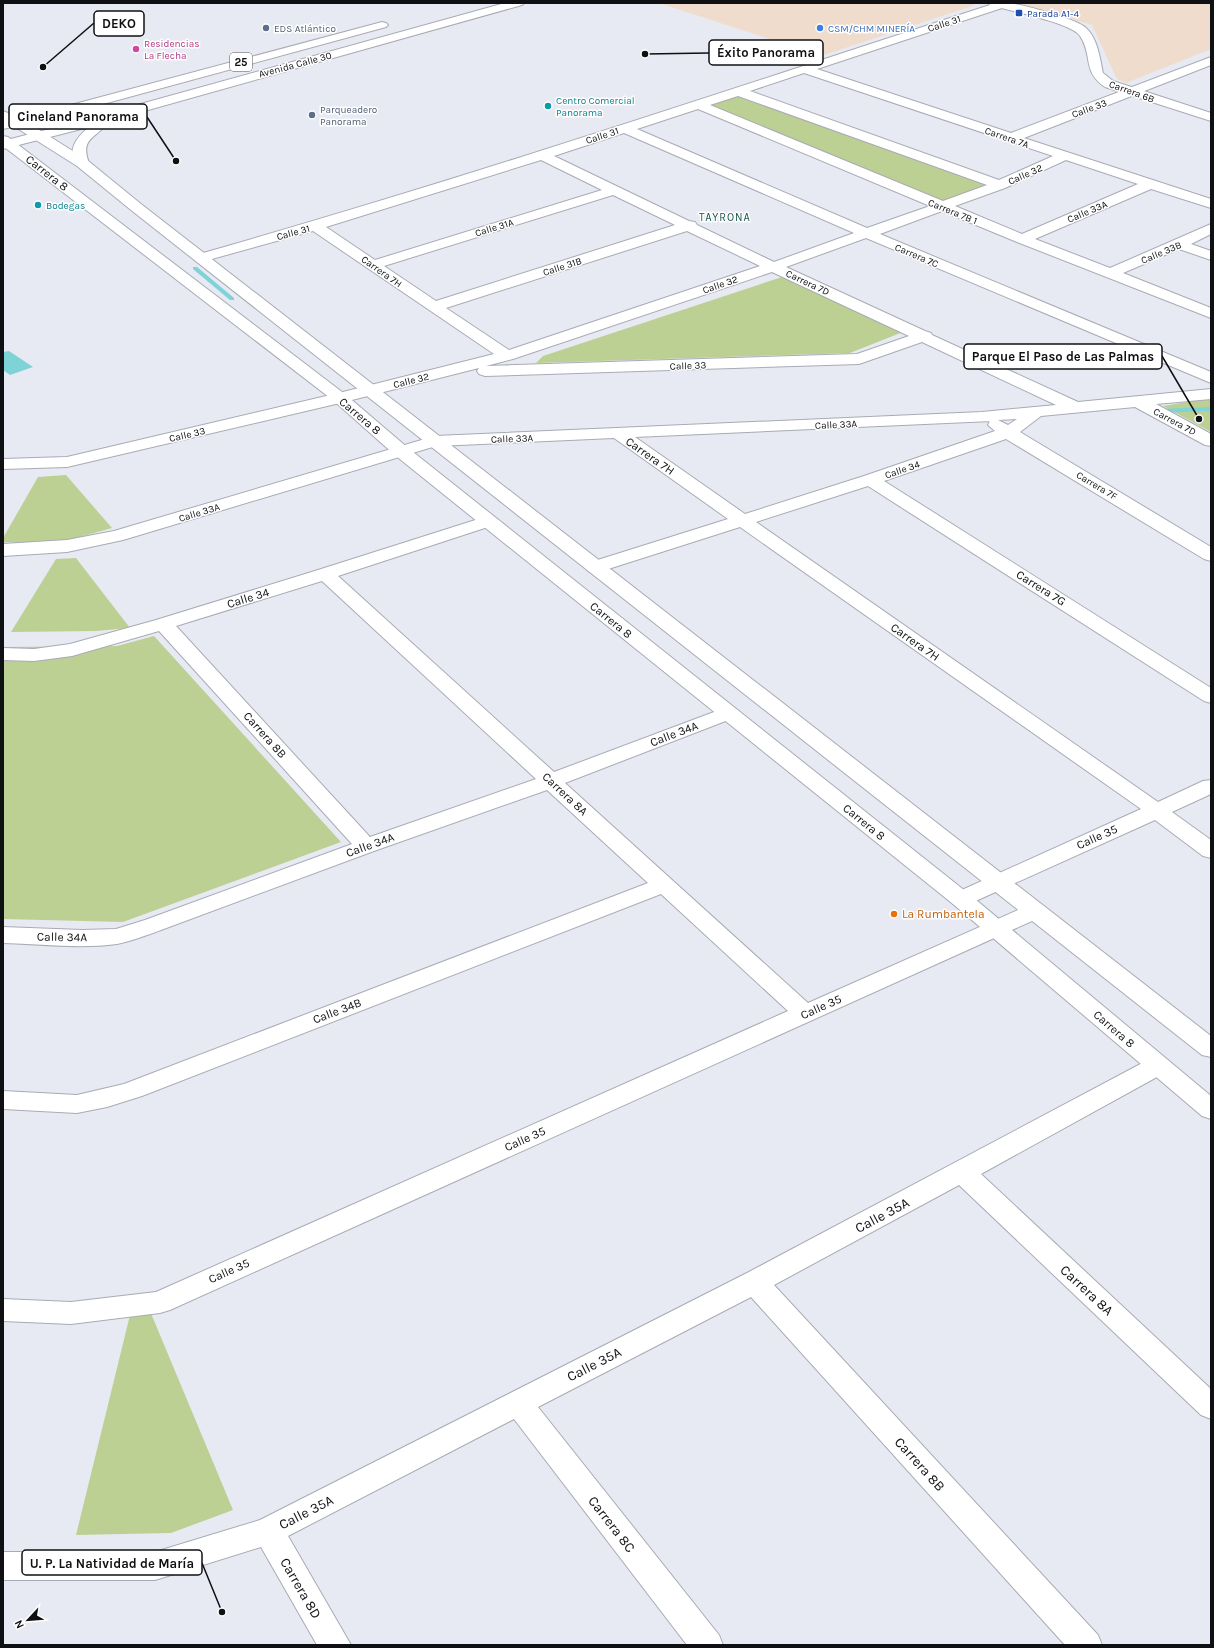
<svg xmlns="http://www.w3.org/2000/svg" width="1214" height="1648" font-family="Karla,sans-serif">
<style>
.industrial{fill:#f0dccd}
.green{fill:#bdd094}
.water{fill:#7ed3d6}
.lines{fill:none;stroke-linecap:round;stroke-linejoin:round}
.stream{fill:#7ed3d6;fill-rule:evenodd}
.minor-casing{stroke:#a8abb4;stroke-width:2}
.tertiary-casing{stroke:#a8abb4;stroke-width:2}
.trunk-casing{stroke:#a8abb4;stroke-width:2}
.minor{fill:#fff;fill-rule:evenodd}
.tertiary{fill:#fff;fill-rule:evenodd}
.trunk{fill:#fff;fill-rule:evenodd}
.transit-dot{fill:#1a4fb4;stroke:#fff;stroke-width:1.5}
.service-dot{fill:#5c6f8a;stroke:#fff;stroke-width:1.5}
.shop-dot{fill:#3f7fe0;stroke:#fff;stroke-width:1.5}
.hotel-dot{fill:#d1479c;stroke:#fff;stroke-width:1.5}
.culture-dot{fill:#0f9aa8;stroke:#fff;stroke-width:1.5}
.food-dot{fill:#e8710a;stroke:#fff;stroke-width:1.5}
.labels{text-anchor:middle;stroke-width:3;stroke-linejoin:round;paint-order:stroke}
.far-transit-label{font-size:10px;fill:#164399;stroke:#fff;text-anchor:start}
.far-street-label{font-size:10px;fill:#0f1013;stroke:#fff}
.far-service-label{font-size:10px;fill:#4e5e75;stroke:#fff;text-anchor:start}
.far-shop-label{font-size:10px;fill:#366cbe;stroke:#fff;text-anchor:start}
.far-hotel-label{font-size:10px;fill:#b23c85;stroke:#fff;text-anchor:start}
.far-culture-label{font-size:10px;fill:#0d838f;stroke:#fff;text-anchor:start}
.shield{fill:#fff;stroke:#57585a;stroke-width:1}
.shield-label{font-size:11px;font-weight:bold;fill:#0f1013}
.far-neighbourhood-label{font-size:11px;letter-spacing:1px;fill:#19534c;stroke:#fff}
.street-label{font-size:12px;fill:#0f1013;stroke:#fff}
.food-label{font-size:12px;fill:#c56008;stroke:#fff;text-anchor:start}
.near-street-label{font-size:14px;fill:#0f1013;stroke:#fff}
.leader{fill:none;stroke:#0f1013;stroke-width:1.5}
.callout-dot{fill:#0f1013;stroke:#fff;stroke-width:1.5}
.callout{fill:#fff;stroke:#0f1013;stroke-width:1.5}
.callout-label{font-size:13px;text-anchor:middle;font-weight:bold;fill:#0f1013}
</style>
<rect width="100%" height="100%" fill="#e7eaf3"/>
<!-- industrial -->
<g class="industrial">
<polygon points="659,3 969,3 975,5 821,56"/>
<polygon points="1016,3 1211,3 1211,49 1126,83 1117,79 1092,25"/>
</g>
<!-- green -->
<g class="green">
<polygon points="737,94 988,185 946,205 707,105"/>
<polygon points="785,276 903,332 850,353 536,363 543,356"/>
<polygon points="1211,398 1211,432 1163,406"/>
<polygon points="66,475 112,528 69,540 30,543 3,542 3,538 38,477"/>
<polygon points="76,558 130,628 96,631 11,632 56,559"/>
<polygon points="154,636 341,842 123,922 3,919 3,647 117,646"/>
<polygon points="150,1311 233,1510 171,1533 76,1535 130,1315"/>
</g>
<!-- water -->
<polygon class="water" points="9,351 33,367 10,375 3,370 3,352"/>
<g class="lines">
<!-- stream -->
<g class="stream">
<polygon points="193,267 197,267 234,298 234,300 230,300 193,269"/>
<polygon points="1211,407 1211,411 1156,413 1153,411 1156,409"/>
</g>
<!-- minor casing -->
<g class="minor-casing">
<g id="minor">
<path d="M 996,3 L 1005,3 L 1007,5 L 1005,7 L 817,69 L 1011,133 L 1211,57 L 1211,65 L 1024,138 L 1211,199 L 1211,208 L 1151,189 L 1035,239 L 1110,268 L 1211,224 L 1211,234 L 1191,244 L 1211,251 L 1211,260 L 1179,249 L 1123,273 L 1211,308 L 1211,318 L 1017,242 L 942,211 L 880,234 L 1211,372 L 1211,383 L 866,238 L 786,267 L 925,331 L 931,333 L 932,335 L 1078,402 L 1211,389 L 1211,399 L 1156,404 L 1211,434 L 1211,446 L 1205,445 L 1135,407 L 1041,416 L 1020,432 L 1211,547 L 1211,561 L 1204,559 L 1006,439 L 884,481 L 1211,688 L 1211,703 L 1204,701 L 868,486 L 756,522 L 1158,802 L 1203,781 L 1211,780 L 1211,794 L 1172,812 L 1211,840 L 1211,858 L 1203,856 L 1155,820 L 969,904 L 961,906 L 953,904 L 950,899 L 953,894 L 1141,809 L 740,527 L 602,571 L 595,573 L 588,571 L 586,567 L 588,563 L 728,519 L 614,438 L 436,446 L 123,540 L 67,552 L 3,556 L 3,544 L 67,540 L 114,531 L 435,436 L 982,412 L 1056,405 L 922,342 L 859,364 L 485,376 L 479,374 L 477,371 L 479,368 L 340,403 L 67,467 L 3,469 L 3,459 L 67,457 L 339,393 L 494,354 L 313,231 L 201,262 L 196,261 L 194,258 L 196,255 C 467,178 729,90 996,3 ZM 804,73 L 1053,156 L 999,180 L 750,91 ZM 738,96 L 987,185 L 943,201 L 710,105 ZM 698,109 L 930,206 L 867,228 L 637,129 ZM 624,133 L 854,233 L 774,262 L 697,225 L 695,222 L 689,221 L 554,156 ZM 541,160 L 602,190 L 375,260 L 326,227 ZM 1066,160 L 1138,184 L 1022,234 L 955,206 L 1005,188 ZM 613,195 L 675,225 L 436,301 L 384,266 ZM 687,231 L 760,266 L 509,350 L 446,308 ZM 772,272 L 909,336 L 857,354 L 486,366 L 513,359 ZM 1017,419 L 1008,425 L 998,420 ZM 990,421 L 988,425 L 995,431 L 864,476 L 745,514 L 635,437 L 992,421 Z"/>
<polygon points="3,111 22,119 23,122 22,125 12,125 3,120"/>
<path d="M 488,516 L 494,517 L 497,521 L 494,525 L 338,576 L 554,772 L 722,709 L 729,707 L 736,709 L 739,713 L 736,717 L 565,783 L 808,1003 L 1027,906 L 1035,904 L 1043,906 L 1047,911 L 1043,916 L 170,1310 L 160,1313 L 71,1324 L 3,1321 L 3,1299 L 71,1302 L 156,1292 L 788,1011 L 661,894 L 142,1096 L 107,1107 L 77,1113 L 3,1109 L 3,1091 L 77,1095 L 124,1084 L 648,883 L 547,790 L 374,851 L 161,930 C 147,935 132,941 117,944 C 80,949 40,944 3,943 L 3,927 L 82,930 L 116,929 L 145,920 L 352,844 L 159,631 L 72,656 L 34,661 L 3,660 L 3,648 L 34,649 L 70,644 L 156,620 L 318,570 ZM 322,581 L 536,779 L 370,837 L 176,626 Z"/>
<polygon points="1157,1057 1166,1060 1170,1066 1166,1072 981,1174 1211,1389 1211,1419 1201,1415 959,1185 774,1285 1098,1635 1102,1645 1065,1645 751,1297 538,1407 719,1635 723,1645 687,1645 514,1419 288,1536 351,1645 317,1645 261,1547 155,1580 3,1580 3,1552 155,1552 260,1520 745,1274 1148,1060"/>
</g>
</g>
<!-- tertiary casing -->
<g class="tertiary-casing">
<g id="tertiary">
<path d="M 988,3 C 994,3 1001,2 1007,3 C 1021,4 1077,19 1086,28 C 1098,39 1100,59 1103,73 L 1113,81 L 1211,113 L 1211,121 L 1105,87 C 1082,72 1093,55 1080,36 C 1072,23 1007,10 990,5 Z"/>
<polygon points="17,118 22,119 87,160 141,204 1211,1036 1211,1057 1202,1055 131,210 77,166 12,125 11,122 12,119"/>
<polygon points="3,136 8,137 346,395 408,448 969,894 1211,1096 1211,1119 1202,1116 953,904 396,456 334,401 3,146"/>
</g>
</g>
<!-- trunk casing -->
<g class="trunk-casing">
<g id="trunk">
<path d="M 505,3 L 524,3 L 522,5 L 109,121 C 98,138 79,137 89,163 L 87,166 L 77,166 C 66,150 77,137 89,127 L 3,149 L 3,141 L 61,126 Z"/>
<polygon points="382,22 386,23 388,25 386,27 48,119 3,129 3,121 41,113"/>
</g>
</g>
<!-- minor -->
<use href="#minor" class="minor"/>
<!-- tertiary -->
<use href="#tertiary" class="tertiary"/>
<!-- trunk -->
<use href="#trunk" class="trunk"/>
</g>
<!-- markers -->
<rect class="transit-dot" x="1015" y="9" width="8" height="8" rx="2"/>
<g class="service-dot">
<circle cx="266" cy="28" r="4"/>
<circle cx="312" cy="115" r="4"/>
</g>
<circle class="shop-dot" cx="820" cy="28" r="4"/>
<circle class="hotel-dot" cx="136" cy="49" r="4"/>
<g class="culture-dot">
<circle cx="548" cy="106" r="4"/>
<circle cx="38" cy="205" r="4"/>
</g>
<circle class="food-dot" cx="894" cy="914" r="4"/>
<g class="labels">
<!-- far-transit labels -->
<g class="far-transit-label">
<text x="1027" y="17">Parada A1-4</text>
</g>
<!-- far-street labels -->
<g class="far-street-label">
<text transform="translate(944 23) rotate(-18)" y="4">Calle 31</text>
<text transform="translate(295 64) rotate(-15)" y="4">Avenida Calle 30</text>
<text transform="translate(1132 91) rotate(20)" y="4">Carrera 6B</text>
<text transform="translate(1089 108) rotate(-20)" y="4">Calle 33</text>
<text transform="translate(602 135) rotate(-18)" y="4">Calle 31</text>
<text transform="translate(1007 137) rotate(19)" y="4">Carrera 7A</text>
<text transform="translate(1025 174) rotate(-24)" y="4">Calle 32</text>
<text transform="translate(953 211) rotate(22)" y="4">Carrera 7B 1</text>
<text transform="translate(1087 211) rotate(-23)" y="4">Calle 33A</text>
<text transform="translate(494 227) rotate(-17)" y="4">Calle 31A</text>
<text transform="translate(293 232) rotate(-15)" y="4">Calle 31</text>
<text transform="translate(1161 252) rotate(-23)" y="4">Calle 33B</text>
<text transform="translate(917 255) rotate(23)" y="4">Carrera 7C</text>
<text transform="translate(562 266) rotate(-18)" y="4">Calle 31B</text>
<text transform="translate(382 271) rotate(35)" y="4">Carrera 7H</text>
<text transform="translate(808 282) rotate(25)" y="4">Carrera 7D</text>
<text transform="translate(720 284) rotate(-19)" y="4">Calle 32</text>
<text transform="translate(688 365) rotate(-2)" y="4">Calle 33</text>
<text transform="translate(411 380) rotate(-14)" y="4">Calle 32</text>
<text transform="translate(1175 421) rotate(28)" y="4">Carrera 7D</text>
<text transform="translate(836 424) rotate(-3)" y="4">Calle 33A</text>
<text transform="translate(187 434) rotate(-13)" y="4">Calle 33</text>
<text transform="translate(512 438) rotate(-2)" y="4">Calle 33A</text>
<text transform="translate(902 469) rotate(-19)" y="4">Calle 34</text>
<text transform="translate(1097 485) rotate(31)" y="4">Carrera 7F</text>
<text transform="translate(199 512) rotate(-17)" y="4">Calle 33A</text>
</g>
<!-- far-service labels -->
<g class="far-service-label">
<text x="274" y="32">EDS Atlántico</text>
<text x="320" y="113">Parqueadero<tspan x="320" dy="12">Panorama</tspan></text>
</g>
<!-- far-shop labels -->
<g class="far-shop-label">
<text x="828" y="32">CSM/CHM MINERÍA</text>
</g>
<!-- far-hotel labels -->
<g class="far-hotel-label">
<text x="144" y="47">Residencias<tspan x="144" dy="12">La Flecha</tspan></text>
</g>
<!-- far-culture labels -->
<g class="far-culture-label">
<text x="556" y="104">Centro Comercial<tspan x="556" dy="12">Panorama</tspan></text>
<text x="46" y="209">Bodegas</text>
</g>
<!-- shield labels -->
<rect class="shield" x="230" y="53" width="22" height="18" rx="3"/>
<g class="shield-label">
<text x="241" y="66">25</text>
</g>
<!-- far-neighbourhood labels -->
<g class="far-neighbourhood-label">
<text x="725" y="221">TAYRONA</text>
</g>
<!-- street labels -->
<g class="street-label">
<text transform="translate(47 173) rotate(38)" y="4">Carrera 8</text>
<text transform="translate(360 416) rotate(40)" y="4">Carrera 8</text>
<text transform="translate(650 456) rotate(35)" y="4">Carrera 7H</text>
<text transform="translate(1041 588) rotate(32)" y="4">Carrera 7G</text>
<text transform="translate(248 598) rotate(-17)" y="4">Calle 34</text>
<text transform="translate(611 620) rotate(39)" y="4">Carrera 8</text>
<text transform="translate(915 642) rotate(35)" y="4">Carrera 7H</text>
<text transform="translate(674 734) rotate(-21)" y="4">Calle 34A</text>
<text transform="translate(265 735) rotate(48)" y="4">Carrera 8B</text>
<text transform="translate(565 794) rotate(43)" y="4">Carrera 8A</text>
<text transform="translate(864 822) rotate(39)" y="4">Carrera 8</text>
<text transform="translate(1097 837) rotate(-24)" y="4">Calle 35</text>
<text transform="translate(370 845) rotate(-20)" y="4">Calle 34A</text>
<text transform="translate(62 937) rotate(1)" y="4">Calle 34A</text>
<text transform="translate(821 1007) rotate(-24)" y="4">Calle 35</text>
<text transform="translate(337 1011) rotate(-21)" y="4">Calle 34B</text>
<text transform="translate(1114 1029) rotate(41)" y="4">Carrera 8</text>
<text transform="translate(525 1139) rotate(-24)" y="4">Calle 35</text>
<text transform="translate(229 1271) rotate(-24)" y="4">Calle 35</text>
</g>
<!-- food labels -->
<g class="food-label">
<text x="902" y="918">La Rumbantela</text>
</g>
<!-- near-street labels -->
<g class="near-street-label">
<text transform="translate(882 1215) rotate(-28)" y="5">Calle 35A</text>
<text transform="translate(1087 1290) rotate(43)" y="5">Carrera 8A</text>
<text transform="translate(594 1364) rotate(-27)" y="5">Calle 35A</text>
<text transform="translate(920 1464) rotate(48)" y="5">Carrera 8B</text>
<text transform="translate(306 1512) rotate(-27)" y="5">Calle 35A</text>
<text transform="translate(612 1524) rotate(52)" y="5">Carrera 8C</text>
<text transform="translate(301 1588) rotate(60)" y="5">Carrera 8D</text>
</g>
</g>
<!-- callouts -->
<path class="leader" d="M43 67L94 23M645 54L709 53M176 161L147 117M1199 419L1162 356M222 1612L202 1563"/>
<g class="callout-dot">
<circle cx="43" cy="67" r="4"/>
<circle cx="645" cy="54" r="4"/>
<circle cx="176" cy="161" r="4"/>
<circle cx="1199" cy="419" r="4"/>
<circle cx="222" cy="1612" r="4"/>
</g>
<g class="callout">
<rect x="94" y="11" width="50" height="25" rx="4"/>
<rect x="709" y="40" width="114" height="25" rx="4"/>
<rect x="9" y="104" width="138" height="25" rx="4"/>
<rect x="964" y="344" width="198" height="25" rx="4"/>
<rect x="22" y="1550" width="180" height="25" rx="4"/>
</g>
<g class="callout-label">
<text x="119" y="28">DEKO</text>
<text x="766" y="57">Éxito Panorama</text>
<text x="78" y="121">Cineland Panorama</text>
<text x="1063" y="361">Parque El Paso de Las Palmas</text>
<text x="112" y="1568">U. P. La Natividad de María</text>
</g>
<!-- border -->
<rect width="1214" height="1648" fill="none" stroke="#0f1013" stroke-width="8"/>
<!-- north arrow -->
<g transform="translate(28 1620) rotate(244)" stroke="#ffffff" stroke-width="3" paint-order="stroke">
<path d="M0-3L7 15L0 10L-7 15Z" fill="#0f1013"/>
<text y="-6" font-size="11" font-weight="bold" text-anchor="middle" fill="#0f1013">N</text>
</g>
</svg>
